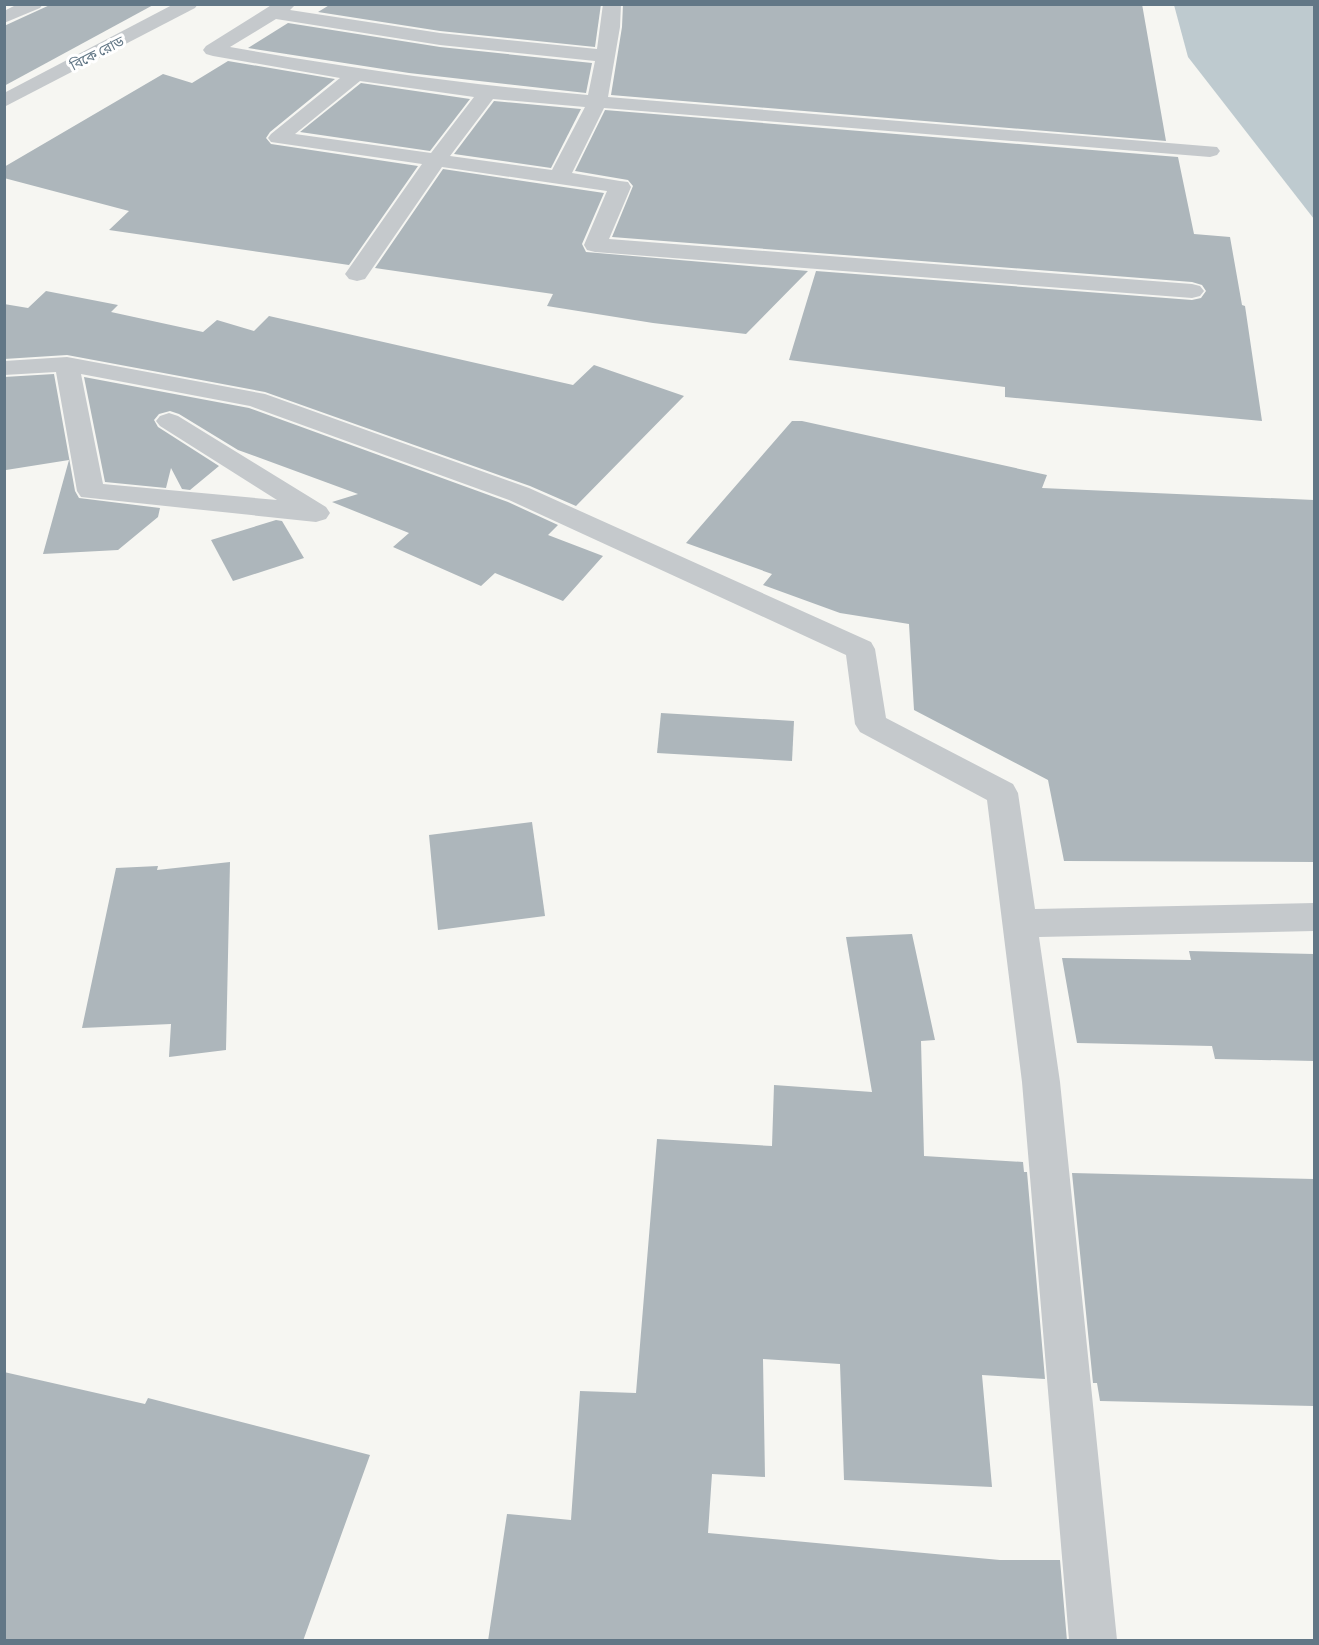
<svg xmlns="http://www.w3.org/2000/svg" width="1319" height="1645" font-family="Commissioner,'Noto Sans Bengali',sans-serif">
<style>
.water{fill:#becacf}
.building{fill:#adb6bb}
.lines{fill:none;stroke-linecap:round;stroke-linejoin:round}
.minor{fill:#c5c9cc;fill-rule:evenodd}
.labels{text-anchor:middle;stroke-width:6;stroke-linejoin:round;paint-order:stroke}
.far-street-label{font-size:14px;fill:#627786;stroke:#fff}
</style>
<rect width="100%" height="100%" fill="#f6f6f2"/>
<!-- water -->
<polygon class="water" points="1174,5 1314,5 1314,219 1188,57"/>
<!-- building -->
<g class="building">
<polygon points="52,4 155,4 4,86 4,26"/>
<polygon points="331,4 601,4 595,47 440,31 318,12"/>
<polygon points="623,4 1142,4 1166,141 611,95 622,27"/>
<polygon points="288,23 440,47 592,63 586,93 409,73 248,48"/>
<polygon points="228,61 335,79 270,132 266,138 271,144 418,166 349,265 109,230 129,211 4,178 4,167 163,74 192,83"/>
<polygon points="361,83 470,99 430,151 300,132"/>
<polygon points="494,101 581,109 551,168 454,154"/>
<polygon points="605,110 1178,157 1194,234 1230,237 1242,305 1245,306 1262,421 1005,397 1005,387 789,360 816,271 1192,300 1201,298 1206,291 1202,285 1192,282 612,237 633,186 628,180 575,171"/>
<polygon points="443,169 604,193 582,244 586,252 808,271 746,334 653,323 547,306 553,294 375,268"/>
<polygon points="46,291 118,305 111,312 203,332 217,320 254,331 269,316 573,385 594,365 684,396 576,506 530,486 265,392 67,355 4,359 4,304 28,308"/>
<polygon points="54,374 75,491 79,498 160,508 158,517 118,550 43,554 69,460 6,470 4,377"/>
<polygon points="84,377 249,408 508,502 558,525 548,535 603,556 563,601 495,573 481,586 393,547 409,533 332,502 358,494 238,450 179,414 170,411 159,414 154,420 158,427 219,466 190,490 182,489 171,468 166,488 105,482"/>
<polygon points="792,421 802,421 1047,475 1042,488 1314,500 1314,862 1064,861 1048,780 914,710 909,624 840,613 763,585 772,574 686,543"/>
<polygon points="276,520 282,521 304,558 233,581 211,540"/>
<polygon points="661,713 794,721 792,761 657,753"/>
<polygon points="532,822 545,916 438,930 429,835"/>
<polygon points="230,862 226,1050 169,1057 171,1024 82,1028 116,868 158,866 157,870"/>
<polygon points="912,934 935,1040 921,1041 924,1156 1023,1162 1024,1172 1027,1172 1045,1379 982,1375 992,1487 844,1480 840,1364 763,1359 765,1477 712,1474 708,1533 1000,1560 1060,1560 1067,1641 488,1641 507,1514 571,1520 580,1391 636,1393 657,1139 772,1146 774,1085 872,1092 846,937"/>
<polygon points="1189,951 1314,954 1314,1061 1215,1059 1212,1046 1077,1043 1062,958 1191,960"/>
<polygon points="1072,1173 1314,1179 1314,1406 1100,1401 1097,1383 1093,1383"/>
<polygon points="4,1372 145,1404 148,1398 370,1455 303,1641 4,1641"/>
</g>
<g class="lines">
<!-- minor -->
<g class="minor">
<polygon points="18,4 43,4 40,8 4,23 4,11"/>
<polygon points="174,4 198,4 195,8 4,107 4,93"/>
<path d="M 273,4 L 296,4 L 290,10 L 440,33 L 597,49 L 603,4 L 621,4 L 620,27 L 608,97 L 1217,147 L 1220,151 L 1217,155 L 1210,157 L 604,108 L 572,173 L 620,181 L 628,182 L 631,187 L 609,239 L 1192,284 L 1200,286 L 1204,291 L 1200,296 L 1192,298 L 595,252 L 587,250 L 584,245 L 607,191 L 442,167 L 365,279 L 357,281 L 349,279 L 345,274 L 422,164 L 271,142 L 268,138 L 271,134 L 340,78 L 213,56 L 206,54 L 203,50 L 206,46 ZM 276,19 L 440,45 L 595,61 L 588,95 C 468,85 350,68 230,47 ZM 360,81 L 474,97 L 431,153 L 295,134 ZM 493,99 L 585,107 L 552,170 L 450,156 Z"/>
<polygon points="67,357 265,394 529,488 871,642 875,649 886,718 1013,784 1018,793 1035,909 1314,903 1314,931 1039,937 1060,1082 1117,1640 1069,1640 1022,1082 987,800 860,732 855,724 846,655 509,500 250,406 81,374 103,484 277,500 160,426 156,421 160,416 169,413 178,416 326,507 330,513 326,519 316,522 81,497 77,491 56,372 4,375 4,361"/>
</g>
</g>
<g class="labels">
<!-- far-street labels -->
<g class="far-street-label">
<text transform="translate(97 53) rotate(-27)" y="5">বিকে রোড</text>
</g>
</g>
<!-- border -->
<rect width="1319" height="1645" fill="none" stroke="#627786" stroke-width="12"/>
</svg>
